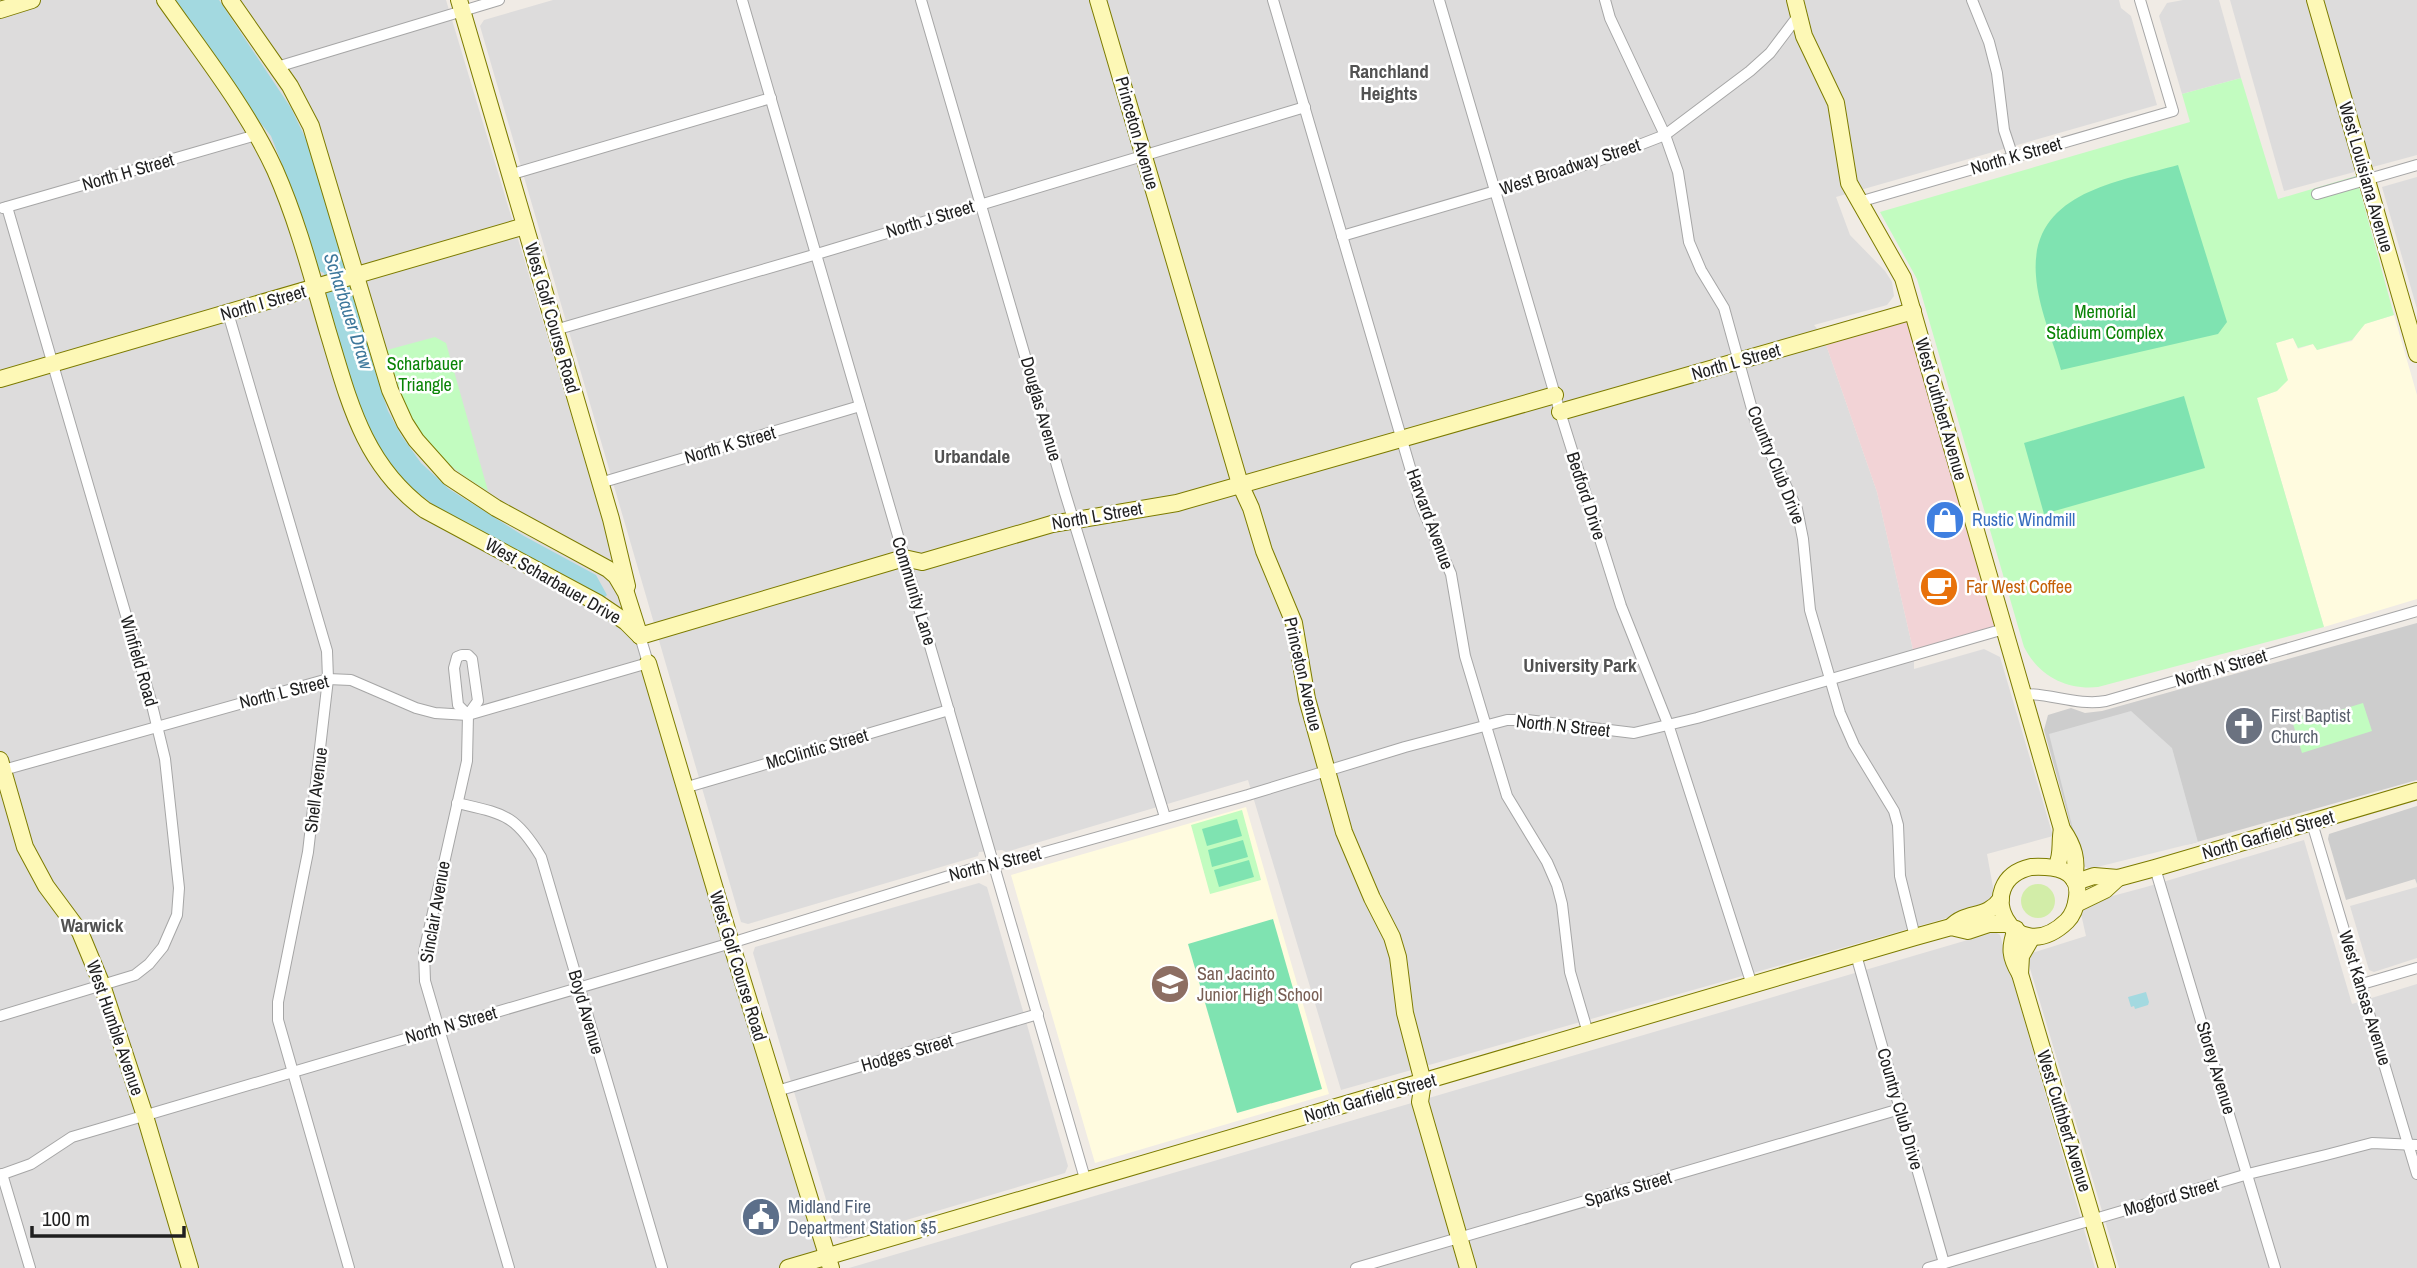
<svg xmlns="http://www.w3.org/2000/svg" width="2417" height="1268" font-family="'Archivo Narrow',sans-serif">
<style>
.residential{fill:#dddcdc}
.commercial{fill:#f2d3d6}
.education{fill:#fffbdf}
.religious{fill:#cdcdcd}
.grass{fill:#d2eda8}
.park{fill:#c2fcc0}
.pitch{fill:#7fe3b1}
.parking{fill:#dfdfdf}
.water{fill:#a3d9e0}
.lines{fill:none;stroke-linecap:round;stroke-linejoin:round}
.street-casing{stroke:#a6a6a6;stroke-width:12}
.secondary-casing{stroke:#7c7b00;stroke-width:18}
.street{stroke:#fff;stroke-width:10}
.secondary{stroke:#fdf8b6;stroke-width:16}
.labels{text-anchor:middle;stroke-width:5;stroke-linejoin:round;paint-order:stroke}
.street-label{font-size:18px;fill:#1f1f1f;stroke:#fff}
.park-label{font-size:18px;fill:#0a8406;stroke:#fff}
.shop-label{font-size:18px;fill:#366cbe;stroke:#fff;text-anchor:start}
.food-label{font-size:18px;fill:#c56008;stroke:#fff;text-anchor:start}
.worship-label{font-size:18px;fill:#5b616d;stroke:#fff;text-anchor:start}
.education-label{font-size:18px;fill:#785e54;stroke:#fff;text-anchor:start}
.service-label{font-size:18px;fill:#4e5e75;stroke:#fff;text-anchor:start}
.neighbourhood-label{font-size:19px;font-weight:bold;fill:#525252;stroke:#fff}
.water-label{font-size:19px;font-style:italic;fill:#3e789c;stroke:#fff}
</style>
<rect width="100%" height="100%" fill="#f0ebe5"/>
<!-- residential -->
<g class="residential">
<polygon points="0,0 446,0 828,1268 0,1268"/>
<polygon points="553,0 2119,0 2121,8 2131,16 2157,105 1836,197 1850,235 1885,271 1892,282 1894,296 1887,305 1814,325 1823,336 1877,492 1914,654 1914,669 1984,649 2000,657 2053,836 1987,854 1996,904 1341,1090 1248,780 1006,852 1002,850 979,852 978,856 748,924 741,922 480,26 484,20"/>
<polygon points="2183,0 2219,0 2241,78 2182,94 2159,16 2167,3"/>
<polygon points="2230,0 2417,0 2417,155 2284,191"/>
<polygon points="2417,177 2417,309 2382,187"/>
<polygon points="2304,840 2352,1004 2417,984 2417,1268 2119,1268 2026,955 2086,936 2079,905 2146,887"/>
<polygon points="979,883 987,887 1068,1166 1065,1173 842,1239 837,1237 753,953 755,947"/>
<polygon points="2417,887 2417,958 2374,972 2369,970 2350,906"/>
<polygon points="1995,932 2000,935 2095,1268 849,1268"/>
</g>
<!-- commercial -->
<polygon class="commercial" points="1912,310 2003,629 1914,654 1877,492 1823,336"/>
<!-- education -->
<g class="education">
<polygon points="2394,315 2417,395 2417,599 2324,627 2257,398 2277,391 2276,343 2293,338 2298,349 2313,344 2317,350 2352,341 2364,324"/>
<polygon points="1246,807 1329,1094 1095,1163 1011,875"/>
</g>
<!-- religious -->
<g class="religious">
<polygon points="2417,623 2417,780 2190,844 2080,858 2044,730 2048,715 2071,708 2085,713 2102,711"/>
<polygon points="2417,806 2417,884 2415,879 2346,900 2328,839 2329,834"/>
</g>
<!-- grass -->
<circle class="grass" cx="2038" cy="901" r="17"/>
<!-- park -->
<g class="park">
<path d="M 2241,78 L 2278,199 L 2356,176 L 2394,315 L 2365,324 L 2352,340 L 2317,350 L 2313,344 L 2298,348 L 2293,338 L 2276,343 L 2288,380 L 2277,391 L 2257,398 L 2324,627 L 2098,687 C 2066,690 2039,676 2024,647 L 1917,279 L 1880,212 L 2190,122 L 2182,94 Z"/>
<path d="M 435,337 L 446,343 L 488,491 C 424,454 407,419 387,350 Z"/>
<polygon points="2363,703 2372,731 2302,753 2290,714 2300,711 2304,721"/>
<polygon points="1242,810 1261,880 1210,894 1191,825"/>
</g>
<!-- pitch -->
<g class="pitch">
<path d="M 2178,165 L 2227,322 L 2218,334 L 2061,370 C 2053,340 2038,307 2036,276 C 2029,192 2118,182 2178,165 Z"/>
<polygon points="2184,396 2205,468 2044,514 2024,443"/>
<polygon points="1237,819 1242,836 1207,846 1202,829"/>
<polygon points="1243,840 1248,857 1212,867 1208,850"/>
<polygon points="1249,860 1254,877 1219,887 1214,870"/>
<polygon points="1273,919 1322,1089 1237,1113 1188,944"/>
</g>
<!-- parking -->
<polygon class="parking" points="2131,711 2172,748 2198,842 2089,869 2082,865 2049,734"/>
<!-- water -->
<g class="water">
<polygon points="172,0 219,0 291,108 315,158 376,374 388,411 401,435 421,463 449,489 524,536 596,575 607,595 603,599 575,585 562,574 500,543 470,524 450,517 411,488 392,468 377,449 362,419 327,300 324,273 317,270 301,213 271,136 251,111"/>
<polygon points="2146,992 2149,1002 2148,1005 2135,1009 2134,1006 2131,1007 2128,997"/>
</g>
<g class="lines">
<!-- street casing -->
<g class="street-casing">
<g id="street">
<polyline points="742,0 1086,1182"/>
<polyline points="921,0 1065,493 1165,817"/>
<polyline points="1273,0 1421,505 1451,574 1465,656 1507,796 1547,862 1557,885 1562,904 1570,972 1588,1033"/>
<polyline points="1439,0 1560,412 1621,606 1668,724 1752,985"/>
<polyline points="1605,0 1610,18 1665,135 1678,172 1689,242 1701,270 1724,308 1755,420 1797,509 1803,539 1810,610 1840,713 1854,745 1894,811 1898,825 1900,876 1915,937"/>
<polyline points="1972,0 1989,42 1997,73 2004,130 2013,157"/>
<polyline points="277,67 499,0"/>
<polyline points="509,175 771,98"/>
<polyline points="2317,194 2417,165"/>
<polyline points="1859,202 2173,111 2140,0"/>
<polyline points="3,208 256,135"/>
<polyline points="1342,236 1598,161 1665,135 1750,71 1770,53 1798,16"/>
<polyline points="228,313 327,651 328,679 308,852 278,1002 278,1020 349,1268"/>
<polyline points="555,330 817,254 1305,107"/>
<polyline points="600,483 860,406"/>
<polygon points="462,655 468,655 472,659 478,701 468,715 458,705 454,668 457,657"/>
<path d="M 2022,694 C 2051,693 2077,706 2106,701 L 2417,611"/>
<polyline points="468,715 467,761 424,952 425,981 509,1268"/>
<polyline points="0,771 328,679 351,680 416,708 435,713 468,715 648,663 640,636"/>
<polyline points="684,788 949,710"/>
<path d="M 457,803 C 504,814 515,814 541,857 L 662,1268"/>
<polyline points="2312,823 2417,1174"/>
<polyline points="2155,868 2275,1268"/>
<polyline points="1856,955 1944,1263"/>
<polyline points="2362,984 2417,968"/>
<polyline points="0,1016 135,975 149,964 163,947 177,915 179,888 165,759 151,701 7,207"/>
<polyline points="777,1091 1038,1014"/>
<polyline points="2,1174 30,1268"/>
<polyline points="0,1175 31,1164 72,1137 731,943 978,867 1010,862 1248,795 1405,747 1507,720 1527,720 1634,733 1697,718 2004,629"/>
<polyline points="1356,1268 1900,1109"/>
<polyline points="1928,1268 2248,1174 2326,1155 2372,1143 2417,1145"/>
</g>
</g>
<!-- secondary casing -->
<g class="secondary-casing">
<g id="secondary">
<path d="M 165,0 C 203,54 247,109 275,170 C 298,222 312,277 328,332 C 349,401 363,464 425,510 L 598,603 L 626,622 L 640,636"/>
<polyline points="230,0 290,86 311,126 390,390 405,423 416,440 449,477 496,508 608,569 616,576 626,593 639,634"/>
<polyline points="459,0 611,519 627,586"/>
<polyline points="1098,0 1240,484 1251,508 1264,551 1294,623 1307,699 1344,832 1372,898 1392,937 1398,957 1405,1013 1423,1082 1420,1102 1468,1268"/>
<path d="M 1795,0 L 1804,36 L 1836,103 L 1849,183 L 1903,278 L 2062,829 C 2074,846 2078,860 2074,880"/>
<polyline points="2315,0 2417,354"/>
<polyline points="0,10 32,0"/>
<polyline points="0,379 525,226"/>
<polyline points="1560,412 1913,311"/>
<polyline points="640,636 904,558 922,562 1052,524 1177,503 1555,395"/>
<polyline points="648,663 731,943 831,1268"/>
<polyline points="0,760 25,847 46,886 80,932 102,985 145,1116 190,1268"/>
<path d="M 2031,867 C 2052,866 2081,868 2077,897 C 2076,906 2073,915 2067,921 C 2013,973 1969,881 2031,867 Z"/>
<path d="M 2056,867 C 2063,855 2059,843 2062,829"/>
<polyline points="2076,882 2094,876 2118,878 2155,868 2417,791"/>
<polyline points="2076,904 2105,890 2118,878"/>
<path d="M 1951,927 C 1967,910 1986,920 2001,899"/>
<path d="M 2016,929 C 2009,948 2010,957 2020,974 L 2107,1268"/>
<polyline points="2020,974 2021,956 2032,937"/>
<polyline points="788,1268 1915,937 1951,927 1968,931 1989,924 2007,924"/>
</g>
</g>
<!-- street -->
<use href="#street" class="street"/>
<!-- secondary -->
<use href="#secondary" class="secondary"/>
</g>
<!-- icons -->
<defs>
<g id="shop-disc" transform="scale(2.0125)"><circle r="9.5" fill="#3f7fe0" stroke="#fff"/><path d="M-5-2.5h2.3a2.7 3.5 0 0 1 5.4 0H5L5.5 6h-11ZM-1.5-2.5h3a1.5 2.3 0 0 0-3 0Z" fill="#fff"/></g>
<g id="cafe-disc" transform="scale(2.0125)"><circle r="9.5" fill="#e8710a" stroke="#fff"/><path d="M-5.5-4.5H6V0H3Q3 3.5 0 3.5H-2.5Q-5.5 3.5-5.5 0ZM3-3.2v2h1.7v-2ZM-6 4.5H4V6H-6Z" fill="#fff"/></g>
<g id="church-disc" transform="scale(2.0125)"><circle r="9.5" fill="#6b7280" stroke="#fff"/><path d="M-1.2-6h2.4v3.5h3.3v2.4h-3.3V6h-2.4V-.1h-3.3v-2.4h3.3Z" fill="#fff"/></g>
<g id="school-disc" transform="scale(2.0125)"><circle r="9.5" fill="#8d6e63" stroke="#fff"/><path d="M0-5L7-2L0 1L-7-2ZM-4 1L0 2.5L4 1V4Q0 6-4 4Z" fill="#fff"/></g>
<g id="civic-disc" transform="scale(2.0125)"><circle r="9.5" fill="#5c6f8a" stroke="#fff"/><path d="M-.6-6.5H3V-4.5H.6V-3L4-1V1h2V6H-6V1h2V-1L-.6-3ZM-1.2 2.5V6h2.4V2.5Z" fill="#fff"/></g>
</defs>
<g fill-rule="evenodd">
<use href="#shop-disc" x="1945" y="520"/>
<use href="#cafe-disc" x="1939" y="587"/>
<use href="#church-disc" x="2244" y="726"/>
<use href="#school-disc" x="1170" y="984"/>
<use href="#civic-disc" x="761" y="1217"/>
</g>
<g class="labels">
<!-- street labels -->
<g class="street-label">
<text transform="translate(1137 133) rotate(74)" y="6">Princeton Avenue</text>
<text transform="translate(2016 156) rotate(-16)" y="6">North K Street</text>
<text transform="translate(1570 167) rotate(-18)" y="6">West Broadway Street</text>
<text transform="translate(128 172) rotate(-16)" y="6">North H Street</text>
<text transform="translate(2366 177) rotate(74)" y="6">West Louisiana Avenue</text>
<text transform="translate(930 219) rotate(-17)" y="6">North J Street</text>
<text transform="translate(263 303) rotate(-16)" y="6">North I Street</text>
<text transform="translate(552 318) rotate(74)" y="6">West Golf Course Road</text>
<text transform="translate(1736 362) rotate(-16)" y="6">North L Street</text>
<text transform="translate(1041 409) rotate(74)" y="6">Douglas Avenue</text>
<text transform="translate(1941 409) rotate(74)" y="6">West Cuthbert Avenue</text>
<text transform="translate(730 445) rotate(-16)" y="6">North K Street</text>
<text transform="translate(1776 465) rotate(68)" y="6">Country Club Drive</text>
<text transform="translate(1586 496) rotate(72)" y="6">Bedford Drive</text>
<text transform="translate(1097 516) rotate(-10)" y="6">North L Street</text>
<text transform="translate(1430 519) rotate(70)" y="6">Harvard Avenue</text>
<text transform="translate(553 581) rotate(30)" y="6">West Scharbauer Drive</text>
<text transform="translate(914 591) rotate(73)" y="6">Community Lane</text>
<text transform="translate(139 661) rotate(74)" y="6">Winfield Road</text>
<text transform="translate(2221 668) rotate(-16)" y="6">North N Street</text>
<text transform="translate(1303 674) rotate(77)" y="6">Princeton Avenue</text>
<text transform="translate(284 692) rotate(-14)" y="6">North L Street</text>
<text transform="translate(1563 726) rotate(6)" y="6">North N Street</text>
<text transform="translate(817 749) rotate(-16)" y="6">McClintic Street</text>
<text transform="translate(316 790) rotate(-83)" y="6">Shell Avenue</text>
<text transform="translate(2268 835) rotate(-16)" y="6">North Garfield Street</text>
<text transform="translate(995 864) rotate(-14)" y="6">North N Street</text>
<text transform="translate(435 912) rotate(-80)" y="6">Sinclair Avenue</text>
<text transform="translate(738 966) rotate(73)" y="6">West Golf Course Road</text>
<text transform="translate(2365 998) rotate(73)" y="6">West Kansas Avenue</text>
<text transform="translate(586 1012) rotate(74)" y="6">Boyd Avenue</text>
<text transform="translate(451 1025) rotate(-16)" y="6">North N Street</text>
<text transform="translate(115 1028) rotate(71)" y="6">West Humble Avenue</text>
<text transform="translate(907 1053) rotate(-16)" y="6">Hodges Street</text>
<text transform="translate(2216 1068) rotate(73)" y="6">Storey Avenue</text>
<text transform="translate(1370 1098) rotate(-16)" y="6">North Garfield Street</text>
<text transform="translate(1900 1109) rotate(74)" y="6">Country Club Drive</text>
<text transform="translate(2064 1121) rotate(73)" y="6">West Cuthbert Avenue</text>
<text transform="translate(1628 1189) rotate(-16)" y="6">Sparks Street</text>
<text transform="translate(2171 1197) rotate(-16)" y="6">Mogford Street</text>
</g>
<!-- park labels -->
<g class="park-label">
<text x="2105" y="318">Memorial<tspan x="2105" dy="21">Stadium Complex</tspan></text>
<text x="425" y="370">Scharbauer<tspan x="425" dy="21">Triangle</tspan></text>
</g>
<!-- shop labels -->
<g class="shop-label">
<text x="1972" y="526">Rustic Windmill</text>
</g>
<!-- food labels -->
<g class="food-label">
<text x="1966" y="593">Far West Coffee</text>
</g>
<!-- worship labels -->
<g class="worship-label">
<text x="2271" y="722">First Baptist<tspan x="2271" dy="21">Church</tspan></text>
</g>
<!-- education labels -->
<g class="education-label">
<text x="1197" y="980">San Jacinto<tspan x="1197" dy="21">Junior High School</tspan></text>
</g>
<!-- service labels -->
<g class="service-label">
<text x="788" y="1213">Midland Fire<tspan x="788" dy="21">Department Station $5</tspan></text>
</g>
<!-- neighbourhood labels -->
<g class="neighbourhood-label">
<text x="1389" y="78">Ranchland<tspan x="1389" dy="22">Heights</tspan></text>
<text x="972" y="463">Urbandale</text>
<text x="1580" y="672">University Park</text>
<text x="92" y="932">Warwick</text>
</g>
<!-- water labels -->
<g class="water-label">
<text transform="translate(349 311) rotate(72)" y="7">Scharbauer Draw</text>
</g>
</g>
<!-- scale -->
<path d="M32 1226v10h152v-10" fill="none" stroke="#1f1f1f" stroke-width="3.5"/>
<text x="42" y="1226" font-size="21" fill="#1f1f1f" stroke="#ffffff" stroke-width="5" paint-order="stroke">100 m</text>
</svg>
